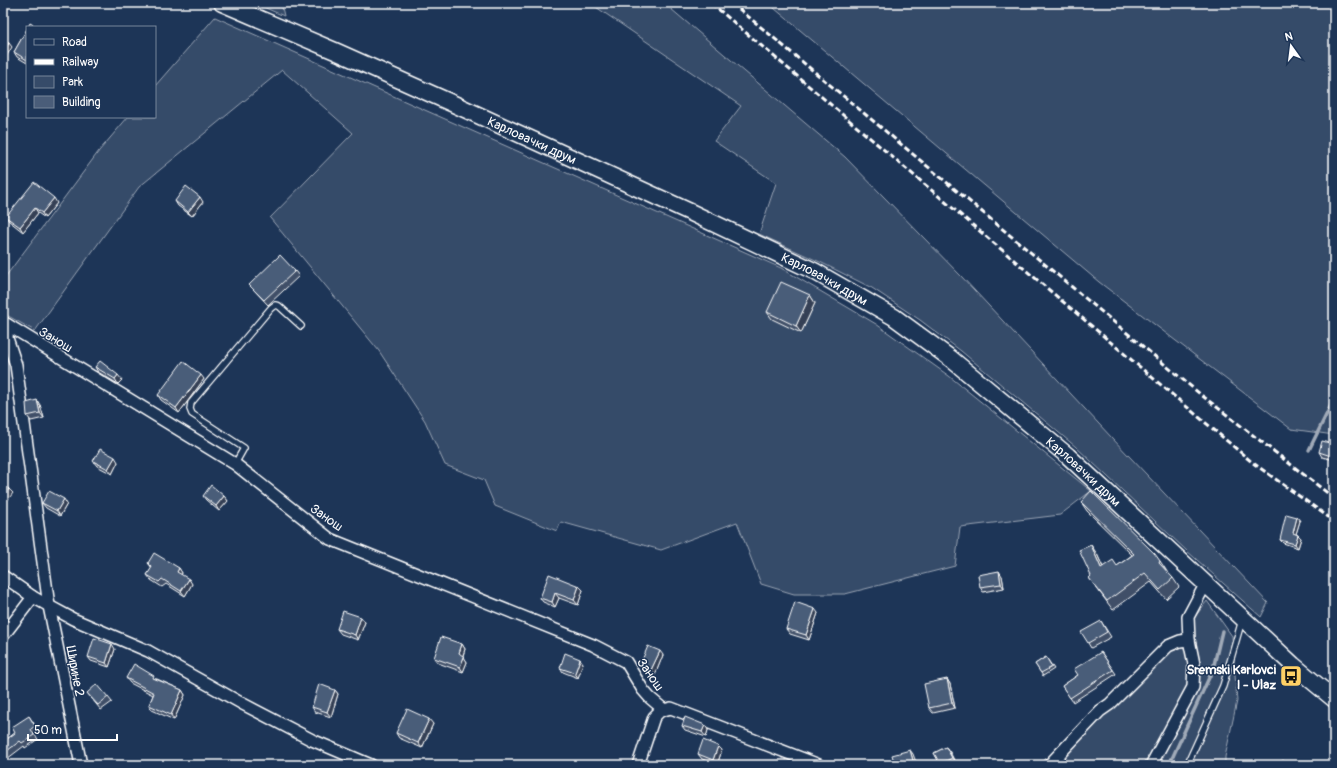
<svg xmlns="http://www.w3.org/2000/svg" width="1337" height="768" font-family="Pangolin,sans-serif">
<style>
.green{fill:#364b69;stroke:#9aa5b4}
.lines{fill:none;stroke-linecap:round;stroke-linejoin:round}
.stream{stroke:#a0aab8;stroke-width:3.5}
.service-casing{stroke:#fff;stroke-width:8}
.minor-casing{stroke:#fff;stroke-width:14}
.secondary-casing{stroke:#fff;stroke-width:19}
.service{stroke:#1d3557;stroke-width:5.5}
.minor{stroke:#1d3557;stroke-width:11}
.secondary{stroke:#1d3557;stroke-width:16}
.rail{stroke:#fff;stroke-width:3;stroke-dasharray:6 3;stroke-linecap:butt}
.wall{fill:#405068;stroke:#fff}
.shaded-wall{fill:#344155;stroke:#fff}
.building{fill:#4a5d79;stroke:#fff}
.labels{text-anchor:middle;stroke-width:3;stroke-linejoin:round;paint-order:stroke}
.street-label{font-size:13px;fill:#fff;stroke:#1d3557}
.poi-label{font-size:13px;font-weight:bold;fill:#fff;stroke:#1d3557;text-anchor:end}
</style>
<rect width="100%" height="100%" fill="#1d3557"/>
<filter id="ink" filterUnits="userSpaceOnUse"><feTurbulence type="fractalNoise" baseFrequency=".025" numOctaves="2"/><feDisplacementMap in="SourceGraphic" scale="8" xChannelSelector="R" yChannelSelector="G"/><feConvolveMatrix kernelMatrix="1 2 1 2 8 2 1 2 1" color-interpolation-filters="sRGB"/></filter>
<g filter="url(#ink)">
<!-- green -->
<g class="green">
<polygon points="254,3 281,3 284,16"/>
<polygon points="590,3 664,3 845,157 961,276 1112,438 1268,603 1261,617 1187,551 1076,447 961,351 920,320 872,288 820,262 759,234 776,183 714,141 741,106"/>
<polygon points="768,3 1334,3 1334,435 1291,429 1099,282"/>
<polygon points="215,17 781,268 876,324 949,376 1091,491 1060,515 960,527 955,566 845,594 794,594 761,584 737,522 661,550 561,522 557,531 495,506 484,480 445,465 425,421 379,351 270,218 353,133 282,70 139,187 35,331 3,313 3,280 99,151 128,117 155,117 155,86"/>
<polygon points="1207,601 1232,636 1237,701 1225,757 1225,765 1055,765 1143,677 1179,638"/>
</g>
<g class="lines">
<!-- stream -->
<g class="stream">
<polyline points="1309,450 1334,399"/>
<polyline points="1169,765 1213,669 1222,631"/>
</g>
<!-- service casing -->
<g class="service-casing">
<g id="service">
<polyline points="235,464 244,448 192,414 190,409 191,403 271,308 275,305 279,306 301,326"/>
<polyline points="1187,765 1223,686 1242,620"/>
</g>
</g>
<!-- minor casing -->
<g class="minor-casing">
<g id="minor">
<polyline points="3,322 235,464 330,539 593,645 626,662 643,690 650,698 663,709"/>
<polyline points="8,325 7,338 16,365 49,606 81,765"/>
<polyline points="3,576 33,597 49,606 73,619 148,651 241,703 312,740 371,765"/>
<polyline points="3,636 33,597"/>
<polyline points="638,765 654,717 660,711 671,708 819,765"/>
<polyline points="1049,765 1100,711 1110,704 1168,646 1180,641 1189,640"/>
<polyline points="1151,765 1193,687 1194,664 1189,640 1188,617 1206,583"/>
</g>
</g>
<!-- secondary casing -->
<g class="secondary-casing">
<g id="secondary">
<path id="s1" d="M 222,3 L 335,51 L 456,105 L 690,212 L 814,271 L 894,317 L 950,358 L 1068,456 L 1293,665 L 1334,699"/>
</g>
</g>
<!-- service -->
<use href="#service" class="service"/>
<!-- minor -->
<use href="#minor" class="minor"/>
<!-- secondary -->
<use href="#secondary" class="secondary"/>
<!-- rail -->
<g class="rail">
<polyline points="711,3 1253,463 1334,521"/>
<polyline points="732,3 1200,394 1334,498"/>
</g>
</g>
<!-- wall -->
<g class="wall">
<polygon points="27,29 27,63 17,57 14,52"/>
<polygon points="175,201 203,202 192,216 178,206"/>
<polygon points="57,203 45,218 38,213 23,232 9,221 6,217"/>
<polygon points="295,271 299,276 268,305 253,289 249,285"/>
<polygon points="810,295 815,303 801,333 772,319 767,312"/>
<polygon points="95,367 122,380 118,384 98,372"/>
<polygon points="204,379 179,413 161,400 158,395"/>
<polygon points="40,405 44,418 31,421 27,416"/>
<polygon points="1334,444 1334,460 1322,457 1319,452"/>
<polygon points="93,461 118,462 112,474 97,466"/>
<polygon points="203,496 224,496 228,501 219,511 206,500"/>
<polygon points="1081,502 1160,561 1166,570 1166,571 1173,578 1179,587 1166,599 1151,582 1113,610 1089,578 1091,576 1097,554 1103,567 1117,566 1132,555 1087,511"/>
<polygon points="42,503 67,504 60,516 46,508"/>
<polygon points="1297,517 1300,521 1296,534 1298,535 1301,538 1298,548 1283,543 1280,540"/>
<polygon points="148,563 179,568 182,573 181,575 192,584 185,596 166,584 162,587 151,580 147,575 152,568"/>
<polygon points="1002,576 1004,588 983,592 980,587"/>
<polygon points="579,586 583,590 578,605 559,598 555,607 543,602 540,598"/>
<polygon points="818,613 809,640 790,634 786,629"/>
<polygon points="1101,621 1111,637 1091,648 1088,643"/>
<polygon points="365,622 358,640 341,634 337,629"/>
<polygon points="462,644 465,649 463,656 467,662 463,672 438,663 434,658"/>
<polygon points="115,649 109,667 91,661 88,657"/>
<polygon points="1101,652 1116,674 1073,702 1062,686 1078,675"/>
<polygon points="663,655 655,675 643,670 640,665"/>
<polygon points="1046,657 1054,669 1043,676 1035,664"/>
<polygon points="583,663 578,678 563,672 560,668"/>
<polygon points="126,678 157,679 182,690 185,695 174,720 152,710 149,705 153,695 130,683"/>
<polygon points="947,679 950,684 955,708 933,713 929,708"/>
<polygon points="335,690 338,694 331,717 315,712 312,707"/>
<polygon points="87,693 108,697 112,702 101,710"/>
<polygon points="29,716 39,731 34,734 38,739 25,748 24,746 3,762 3,742 15,733"/>
<polygon points="433,724 422,748 399,738 396,733"/>
<polygon points="705,725 708,730 706,737 685,730 682,726"/>
<polygon points="946,747 955,762 951,765 941,765 934,753"/>
<polygon points="722,750 717,765 702,759 698,754"/>
</g>
<!-- shaded-wall -->
<g class="shaded-wall">
<polygon points="9,43 12,47 4,60 3,58 3,52"/>
<polygon points="200,197 203,202 192,216 188,212"/>
<polygon points="54,198 57,203 45,218 42,213"/>
<polygon points="35,208 38,213 23,232 20,227"/>
<polygon points="810,295 815,303 801,333 796,326"/>
<polygon points="118,375 122,380 118,384 115,379"/>
<polygon points="201,375 204,379 179,413 176,408"/>
<polygon points="37,400 40,405 44,418 40,413"/>
<polygon points="115,457 118,462 112,474 108,469"/>
<polygon points="9,489 13,493 3,506 3,497"/>
<polygon points="224,496 228,501 219,511 216,506"/>
<polygon points="64,499 67,504 60,516 57,511"/>
<polygon points="1297,517 1300,521 1295,537 1293,533"/>
<polygon points="1298,535 1301,538 1298,548 1295,544"/>
<polygon points="1091,545 1097,554 1107,577 1101,568"/>
<polygon points="179,568 182,573 180,577 177,572"/>
<polygon points="999,571 1002,576 1004,588 1001,584"/>
<polygon points="189,579 192,584 185,596 181,591"/>
<polygon points="579,586 583,590 578,605 574,600"/>
<polygon points="555,593 559,598 555,607 552,602"/>
<polygon points="815,609 818,613 809,640 806,635"/>
<polygon points="361,617 365,622 358,640 355,635"/>
<polygon points="112,644 115,649 109,667 106,663"/>
<polygon points="462,644 465,649 462,658 459,653"/>
<polygon points="660,651 663,655 655,675 651,670"/>
<polygon points="464,657 467,662 463,672 460,667"/>
<polygon points="580,659 583,663 578,678 575,673"/>
<polygon points="947,679 950,684 955,708 952,703"/>
<polygon points="182,690 185,695 174,720 171,715"/>
<polygon points="335,690 338,694 331,717 327,712"/>
<polygon points="429,719 433,724 422,748 418,743"/>
<polygon points="705,725 708,730 706,737 702,732"/>
<polygon points="718,746 722,750 717,765 713,760"/>
<polygon points="946,747 950,752 955,762 952,758"/>
<polygon points="910,750 913,754 917,765 915,765 914,764"/>
</g>
<!-- building -->
<g class="building">
<polygon points="30,23 37,27 28,27"/>
<polygon points="27,29 27,60 14,52"/>
<polygon points="3,39 9,43 3,52"/>
<polygon points="34,182 54,198 42,213 35,208 20,227 6,217"/>
<polygon points="186,186 200,197 188,212 175,201"/>
<polygon points="280,255 295,271 264,300 249,285"/>
<polygon points="781,282 810,295 796,326 767,312"/>
<polygon points="100,361 118,375 115,379 95,367"/>
<polygon points="183,361 201,375 176,408 158,395"/>
<polygon points="37,400 40,413 27,416 26,403"/>
<polygon points="1322,441 1334,444 1334,457 1319,452"/>
<polygon points="100,449 115,457 108,469 93,461"/>
<polygon points="3,484 9,489 3,497"/>
<polygon points="211,485 224,496 216,506 203,496"/>
<polygon points="49,491 64,499 57,511 42,503"/>
<polygon points="1091,491 1155,554 1160,561 1159,563 1173,578 1160,590 1145,573 1107,601 1089,578 1091,576 1079,550 1091,545 1101,568 1113,560 1117,566 1134,554 1081,502"/>
<polygon points="1286,514 1297,517 1293,533 1298,535 1295,544 1280,540"/>
<polygon points="154,553 179,568 177,572 189,579 181,591 162,579 159,582 147,575 152,567 148,563"/>
<polygon points="999,571 1001,584 980,587 978,575"/>
<polygon points="549,574 579,586 574,600 555,593 552,602 540,598"/>
<polygon points="795,602 815,609 806,635 786,629"/>
<polygon points="343,611 361,617 355,635 337,629"/>
<polygon points="1101,621 1107,632 1088,643 1081,632"/>
<polygon points="441,637 462,644 459,653 464,657 460,667 434,658"/>
<polygon points="94,638 112,644 106,663 88,657"/>
<polygon points="648,646 660,651 651,670 640,665"/>
<polygon points="1101,652 1113,670 1070,698 1062,686 1078,675 1074,669"/>
<polygon points="565,653 580,659 575,673 560,668"/>
<polygon points="1046,657 1052,667 1041,673 1035,664"/>
<polygon points="134,664 154,676 153,678 182,690 171,715 149,705 154,693 126,678"/>
<polygon points="947,679 952,703 929,708 924,684"/>
<polygon points="97,684 108,697 98,705 87,693"/>
<polygon points="319,684 335,690 327,712 312,707"/>
<polygon points="407,709 429,719 418,743 396,733"/>
<polygon points="29,716 35,726 31,729 34,735 22,743 20,741 3,754 3,742 15,733 12,727"/>
<polygon points="685,717 705,725 702,732 682,726"/>
<polygon points="703,740 718,746 713,760 698,754"/>
<polygon points="946,747 952,758 940,764 934,753"/>
<polygon points="910,750 914,764 911,765 895,765 892,755"/>
<polygon points="1283,760 1287,765 1278,765"/>
</g>
</g>
<!-- icons -->
<defs>
<g id="bus-square" transform="scale(1.15)"><rect x="-9" y="-9" width="18" height="18" rx="4" fill="#ffd166" stroke="#1d3557"/><path d="M-5-6H5V4H4V6H2V4H-2V6H-4V4H-5ZM-3.5-4V0h7V-4ZM-3.5 1.2v1.5H-2V1.2ZM2 1.2v1.5H3.5V1.2Z" fill="#111"/></g>
</defs>
<g fill-rule="evenodd">
<use href="#bus-square" x="1291" y="676"/>
</g>
<g class="labels">
<!-- street labels -->
<g class="street-label">
<text dy="5" stroke="none"><textPath href="#s1" startOffset="339">Карловачки друм</textPath></text>
<text dy="5" stroke="none"><textPath href="#s1" startOffset="663">Карловачки друм</textPath></text>
<text transform="translate(56 339) rotate(31)" y="5">Занош</text>
<text dy="5" stroke="none"><textPath href="#s1" startOffset="987">Карловачки друм</textPath></text>
<text transform="translate(327 517) rotate(35)" y="5">Занош</text>
<text transform="translate(76 671) rotate(79)" y="5">Ширине 2</text>
<text transform="translate(651 674) rotate(55)" y="5">Занош</text>
</g>
<!-- poi labels -->
<g class="poi-label">
<text x="1276" y="674">Sremski Karlovci<tspan x="1276" dy="15">I - Ulaz</tspan></text>
</g>
</g>
<!-- margin -->
<rect width="1337" height="768" fill="none" stroke="#1d3557" stroke-width="16"/>
<rect x="8" y="8" width="1321" height="752" fill="none" stroke="#fff" stroke-width="1.5" filter="url(#ink)"/>
<!-- legend -->
<rect x="26" y="26" width="130" height="92" fill="#1d3557" stroke="#77869a"/>
<rect x="34" y="39" width="20" height="6" fill="#1d3557" stroke="#77869a"/>
<text x="62" y="46" font-size="12" fill="#ffffff">Road</text>
<rect x="34" y="59" width="20" height="6" fill="#ffffff" stroke="#77869a"/>
<text x="62" y="66" font-size="12" fill="#ffffff">Railway</text>
<rect x="34" y="76" width="20" height="12" fill="#364b69" stroke="#77869a"/>
<text x="62" y="86" font-size="12" fill="#ffffff">Park</text>
<rect x="34" y="96" width="20" height="12" fill="#4a5d79" stroke="#77869a"/>
<text x="62" y="106" font-size="12" fill="#ffffff">Building</text>
<!-- north arrow -->
<g transform="translate(1291 46) rotate(346)" stroke="#1d3557" stroke-width="3" paint-order="stroke">
<path d="M0-3L7 15L0 10L-7 15Z" fill="#ffffff"/>
<text y="-6" font-size="11" font-weight="bold" text-anchor="middle" fill="#ffffff">N</text>
</g>
<!-- scale -->
<path d="M28 734v6h89v-6" fill="none" stroke="#ffffff" stroke-width="2"/>
<text x="34" y="734" font-size="12" fill="#ffffff" stroke="#1d3557" stroke-width="3" paint-order="stroke">50 m</text>
</svg>
